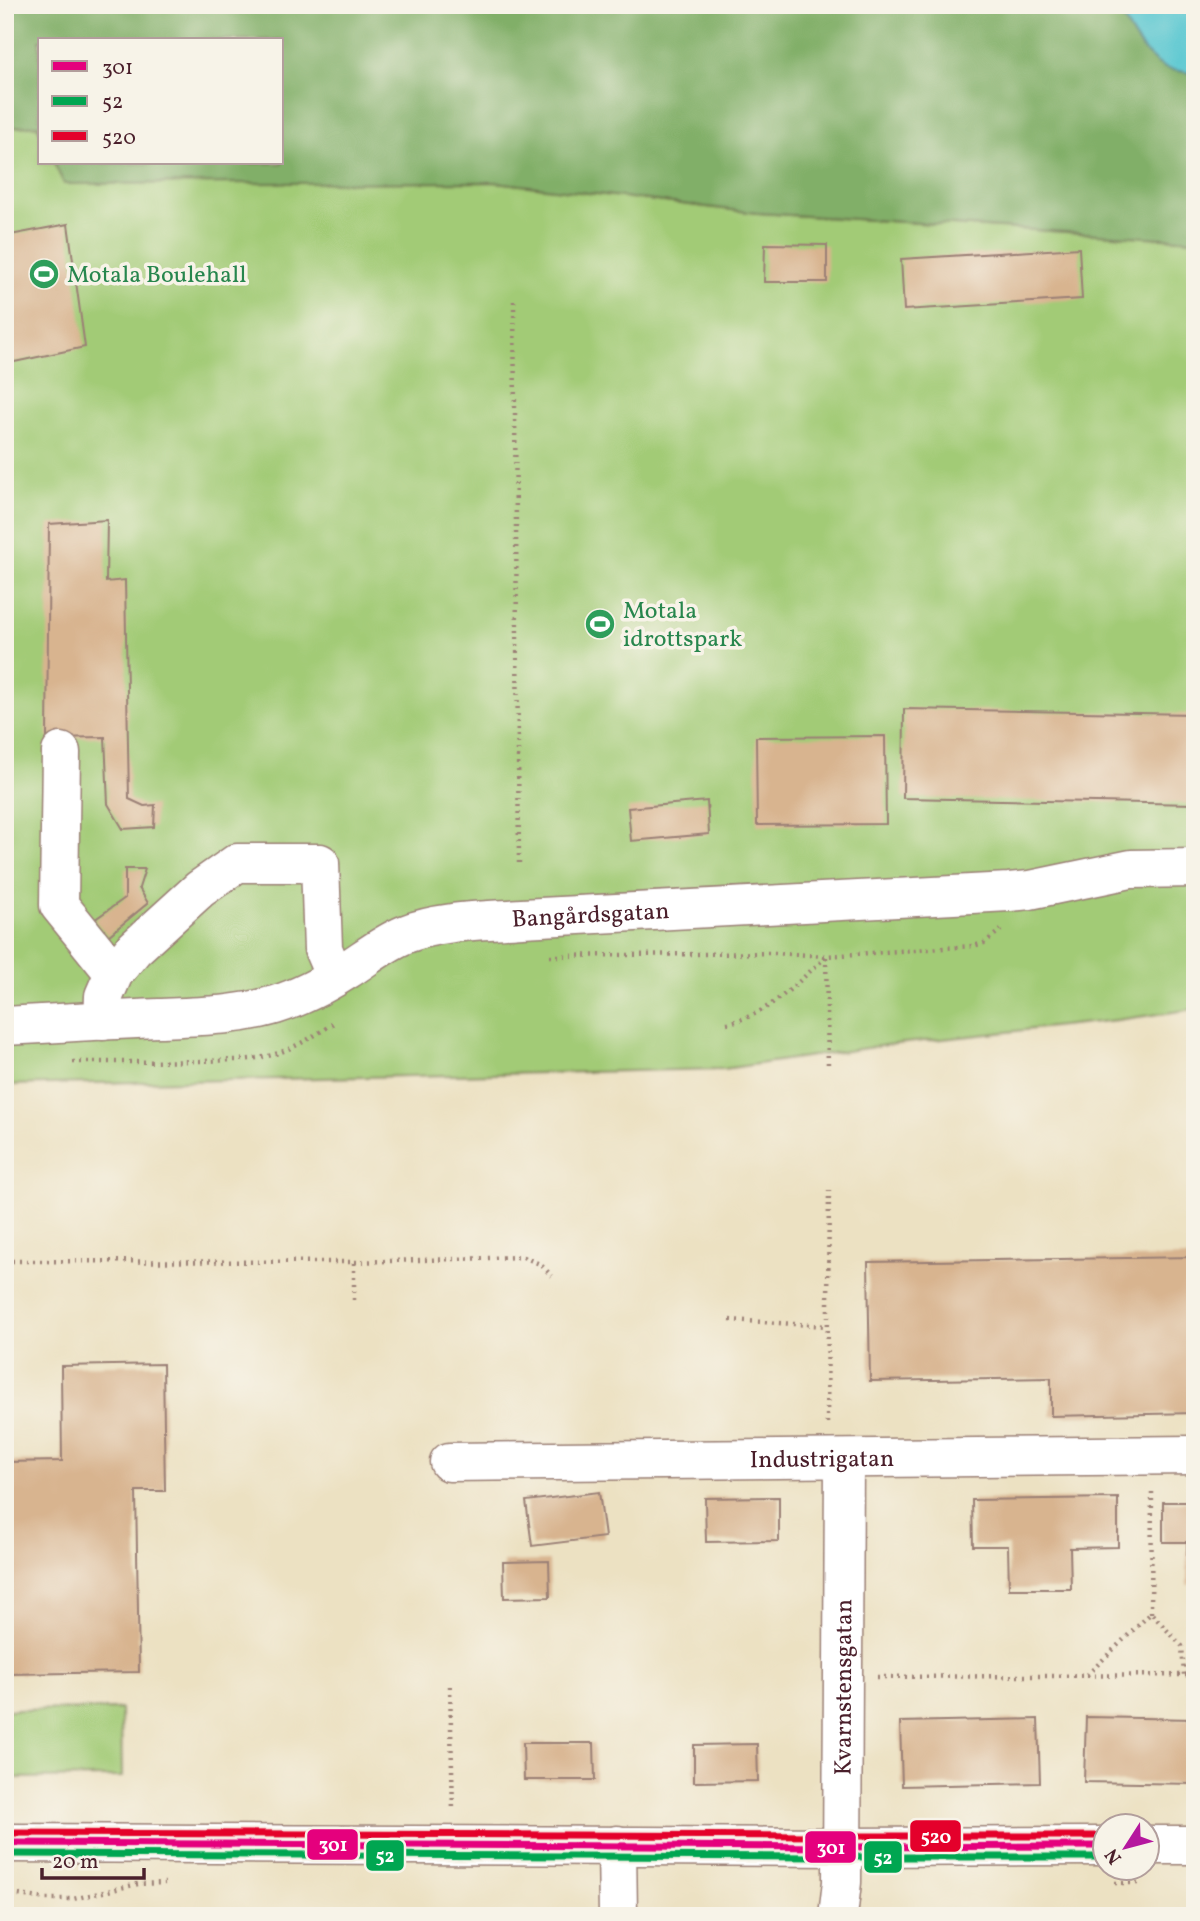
<svg xmlns="http://www.w3.org/2000/svg" width="1200" height="1921" font-family="Vollkorn,serif">
<style>
.green{fill:#a2cb76;stroke:#767550;stroke-width:2}
.forest{fill:#81af67;stroke:#666749;stroke-width:2}
.water{fill:#5bc8d1;stroke:#52747e;stroke-width:2}
.building{fill:#d8b48f}
.lines{fill:none;stroke-linecap:round;stroke-linejoin:round}
.minor-casing{stroke:#9b8076;stroke-width:41}
.path{stroke:#9b8076;stroke-width:4.5;stroke-dasharray:2 5;stroke-linecap:butt}
.minor{stroke:#fff;stroke-width:38}
.bus-1-casing{stroke:#f7f3e8;stroke-width:12}
.bus-2-casing{stroke:#f7f3e8;stroke-width:12}
.bus-3-casing{stroke:#f7f3e8;stroke-width:12}
.bus-1{stroke:#e5007d;stroke-width:7}
.bus-2{stroke:#00a651;stroke-width:7}
.bus-3{stroke:#e4002b;stroke-width:7}
.labels{text-anchor:middle;stroke-width:7;stroke-linejoin:round;paint-order:stroke}
.leisure-label{font-size:24px;fill:#27864d;stroke:#f7f3e8;text-anchor:start}
.street-label{font-size:24px;fill:#4a1f2b;stroke:#f7f3e8}
.line-badge{stroke:#f7f3e8;stroke-width:2.5}
.badge-label{font-size:19px;text-anchor:middle;font-weight:bold;fill:#fff}
</style>
<rect width="100%" height="100%" fill="#f7f3e8"/>
<filter id="ink" filterUnits="userSpaceOnUse"><feTurbulence type="fractalNoise" baseFrequency=".0143" numOctaves="2"/><feDisplacementMap in="SourceGraphic" scale="14" xChannelSelector="R" yChannelSelector="G"/><feConvolveMatrix kernelMatrix="1 2 1 2 8 2 1 2 1" color-interpolation-filters="sRGB"/></filter>
<filter id="wash" filterUnits="userSpaceOnUse"><feTurbulence type="fractalNoise" baseFrequency=".00686" numOctaves="4" result="noise"/><feDisplacementMap in="SourceGraphic" scale="28" xChannelSelector="R" yChannelSelector="G"/><feGaussianBlur stdDeviation="1.57" result="paint"/><feColorMatrix in="noise" values="0 0 0 0 0 0 0 0 0 0 0 0 0 0 0 0 0 1.4 0 .05"/><feComposite in="paint" operator="in"/></filter>
<g filter="url(#wash)">
<rect width="100%" height="100%" fill="#ece1c2"/>
<!-- green -->
<g class="green">
<polygon points="40,125 40,163 495,182 757,213 1195,240 1195,1009 1117,1020 887,1045 724,1069 5,1085 5,128"/>
<polygon points="121,1709 122,1777 5,1778 5,1710"/>
</g>
<!-- forest -->
<polygon class="forest" points="5,5 1195,5 1195,240 757,213 495,182 64,184 54,163 282,163 282,40 40,40 40,132 37,125 5,128"/>
<!-- water -->
<path class="water" d="M 1116,5 L 1195,5 L 1195,75 C 1185,70 1172,72 1163,67 C 1139,52 1129,29 1116,5 Z"/>
<g id="blocks">
<!-- building -->
<g class="building">
<polygon points="68,224 85,347 5,364 5,236"/>
<polygon points="765,244 827,245 827,282 764,282"/>
<polygon points="1079,248 1082,299 904,310 901,259"/>
<polygon points="107,520 106,582 125,580 129,799 144,806 155,805 154,827 123,829 108,804 105,737 47,738 49,524"/>
<polygon points="904,709 1195,714 1195,804 903,798"/>
<polygon points="885,736 886,824 757,825 756,737"/>
<polygon points="707,801 709,834 631,841 628,808"/>
<polygon points="125,869 145,869 139,888 148,903 108,936 94,920 125,898"/>
<polygon points="1195,1257 1195,1413 1051,1416 1051,1378 870,1381 868,1262"/>
<polygon points="163,1364 165,1491 136,1491 139,1672 5,1674 5,1462 62,1461 61,1366"/>
<polygon points="599,1492 605,1537 532,1546 526,1501"/>
<polygon points="779,1497 779,1541 706,1542 705,1498"/>
<polygon points="1118,1498 1118,1547 1070,1548 1071,1589 1009,1589 1008,1546 973,1546 972,1500"/>
<polygon points="1163,1502 1195,1502 1195,1584 1187,1585 1187,1542 1163,1542"/>
<polygon points="549,1561 550,1597 504,1598 503,1562"/>
<polygon points="1086,1717 1195,1719 1195,1784 1084,1782"/>
<polygon points="1038,1719 1040,1783 902,1786 900,1722"/>
<polygon points="523,1743 594,1743 595,1780 524,1780"/>
<polygon points="757,1744 758,1781 694,1782 694,1745"/>
</g>
</g>
</g>
<g filter="url(#ink)">
<use href="#blocks" fill-opacity="0" stroke="#9b8076" stroke-width="2"/>
<g class="lines">
<!-- minor casing -->
<g class="minor-casing">
<g id="minor">
<polyline points="61,752 59,905 114,973"/>
<polyline points="103,1021 104,996 114,973 134,949 200,889 237,863 320,863 323,949 335,977"/>
<path id="s1" d="M 5,1026 C 57,1023 108,1020 159,1018 C 198,1016 238,1016 275,1005 C 301,997 325,984 347,970 C 367,957 384,943 406,934 C 442,920 484,921 522,918 L 1009,892 L 1030,890 L 1131,869 L 1195,868"/>
<path id="s2" d="M 449,1462 L 1195,1455"/>
<polyline points="5,1843 841,1847 1106,1846"/>
<polyline points="617,1845 618,1916"/>
<polyline points="1148,1845 1195,1845"/>
<path id="s3" d="M 838,1916 L 842,1882 L 844,1459"/>
</g>
</g>
<!-- path -->
<g class="path">
<polyline points="514,301 519,863"/>
<polyline points="550,956 774,953 826,956 973,946 984,943 1001,930"/>
<polyline points="826,957 828,1066"/>
<path d="M 727,1023 C 768,1016 796,983 826,957"/>
<path d="M 73,1062 C 116,1062 159,1062 203,1061 C 224,1060 247,1061 268,1056 C 292,1050 315,1036 335,1022"/>
<polyline points="5,1261 354,1262 523,1257 540,1264 552,1276"/>
<polyline points="354,1300 354,1262"/>
<polyline points="730,1320 827,1326"/>
<polyline points="827,1423 829,1190"/>
<polyline points="1151,1613 1152,1492"/>
<polyline points="1087,1675 1151,1613 1182,1646 1184,1675"/>
<polyline points="877,1677 1195,1675"/>
<polyline points="450,1686 453,1811"/>
<polyline points="1115,1883 1141,1883"/>
<polyline points="5,1893 46,1899 73,1899 138,1884 165,1883"/>
</g>
<!-- minor -->
<use href="#minor" class="minor"/>
<!-- bus-1 casing -->
<g class="bus-1-casing">
<polyline id="bus-1" points="5,1843 841,1847 1106,1846"/>
</g>
<!-- bus-2 casing -->
<g class="bus-2-casing">
<polyline id="bus-2" points="5,1854 841,1857 1106,1857"/>
</g>
<!-- bus-3 casing -->
<g class="bus-3-casing">
<polyline id="bus-3" points="5,1833 841,1836 1106,1836"/>
</g>
<!-- bus-1 -->
<use href="#bus-1" class="bus-1"/>
<!-- bus-2 -->
<use href="#bus-2" class="bus-2"/>
<!-- bus-3 -->
<use href="#bus-3" class="bus-3"/>
</g>
</g>
<!-- icons -->
<defs>
<g id="stadium-disc" transform="scale(1.575)"><circle r="9.5" fill="#2e9e5b" stroke="#f7f3e8"/><path d="M0-5a6.5 5 0 1 0 0 10a6.5 5 0 1 0 0-10ZM-3.5-1.8h7v3.6h-7Z" fill="#fff"/></g>
</defs>
<g fill-rule="evenodd">
<use href="#stadium-disc" x="44" y="274"/>
<use href="#stadium-disc" x="600" y="624"/>
</g>
<g class="labels">
<!-- leisure labels -->
<g class="leisure-label">
<text x="67" y="282">Motala Boulehall</text>
<text x="623" y="618">Motala<tspan x="623" dy="28">idrottspark</tspan></text>
</g>
<!-- street labels -->
<g class="street-label">
<text dy="8" stroke="none"><textPath href="#s1" startOffset="607">Bangårdsgatan</textPath></text>
<text dy="8" stroke="none"><textPath href="#s2" startOffset="373">Industrigatan</textPath></text>
<text dy="8" stroke="none"><textPath href="#s3" startOffset="229">Kvarnstensgatan</textPath></text>
</g>
</g>
<g class="line-badge">
<rect x="909" y="1819" width="53" height="34" rx="7" fill="#e4002b"/>
<rect x="306" y="1828" width="53" height="33" rx="7" fill="#e5007d"/>
<rect x="804" y="1830" width="53" height="34" rx="7" fill="#e5007d"/>
<rect x="365" y="1839" width="40" height="33" rx="7" fill="#00a651"/>
<rect x="863" y="1840" width="40" height="34" rx="7" fill="#00a651"/>
</g>
<g class="badge-label">
<text x="936" y="1843">520</text>
<text x="333" y="1851">301</text>
<text x="831" y="1854">301</text>
<text x="385" y="1862">52</text>
<text x="883" y="1864">52</text>
</g>
<!-- margin -->
<rect width="1200" height="1921" fill="none" stroke="#f7f3e8" stroke-width="28"/>
<!-- legend -->
<rect x="38" y="38" width="245" height="126" fill="#f7f3e8" stroke="#b29e9c" stroke-width="2"/>
<rect x="52" y="61" width="35" height="10" fill="#e5007d" stroke="#b29e9c" stroke-width="2"/>
<text x="102" y="74" font-size="21" fill="#4a1f2b">301</text>
<rect x="52" y="96" width="35" height="10" fill="#00a651" stroke="#b29e9c" stroke-width="2"/>
<text x="102" y="108" font-size="21" fill="#4a1f2b">52</text>
<rect x="52" y="131" width="35" height="10" fill="#e4002b" stroke="#b29e9c" stroke-width="2"/>
<text x="102" y="144" font-size="21" fill="#4a1f2b">520</text>
<!-- north arrow -->
<g transform="translate(1126 1847) rotate(234)"><circle r="33" fill="#f7f3e8" stroke="#b29e9c" stroke-width="2"/>
<path d="M0-5L12 26L0 18L-12 26Z" fill="#b5179e"/>
<text y="-10" font-size="19" font-weight="bold" text-anchor="middle" fill="#4a1f2b">N</text>
</g>
<!-- scale -->
<path d="M42 1868v10h102v-10" fill="none" stroke="#4a1f2b" stroke-width="3.5"/>
<text x="52" y="1868" font-size="21" fill="#4a1f2b" stroke="#f7f3e8" stroke-width="5" paint-order="stroke">20 m</text>
</svg>
